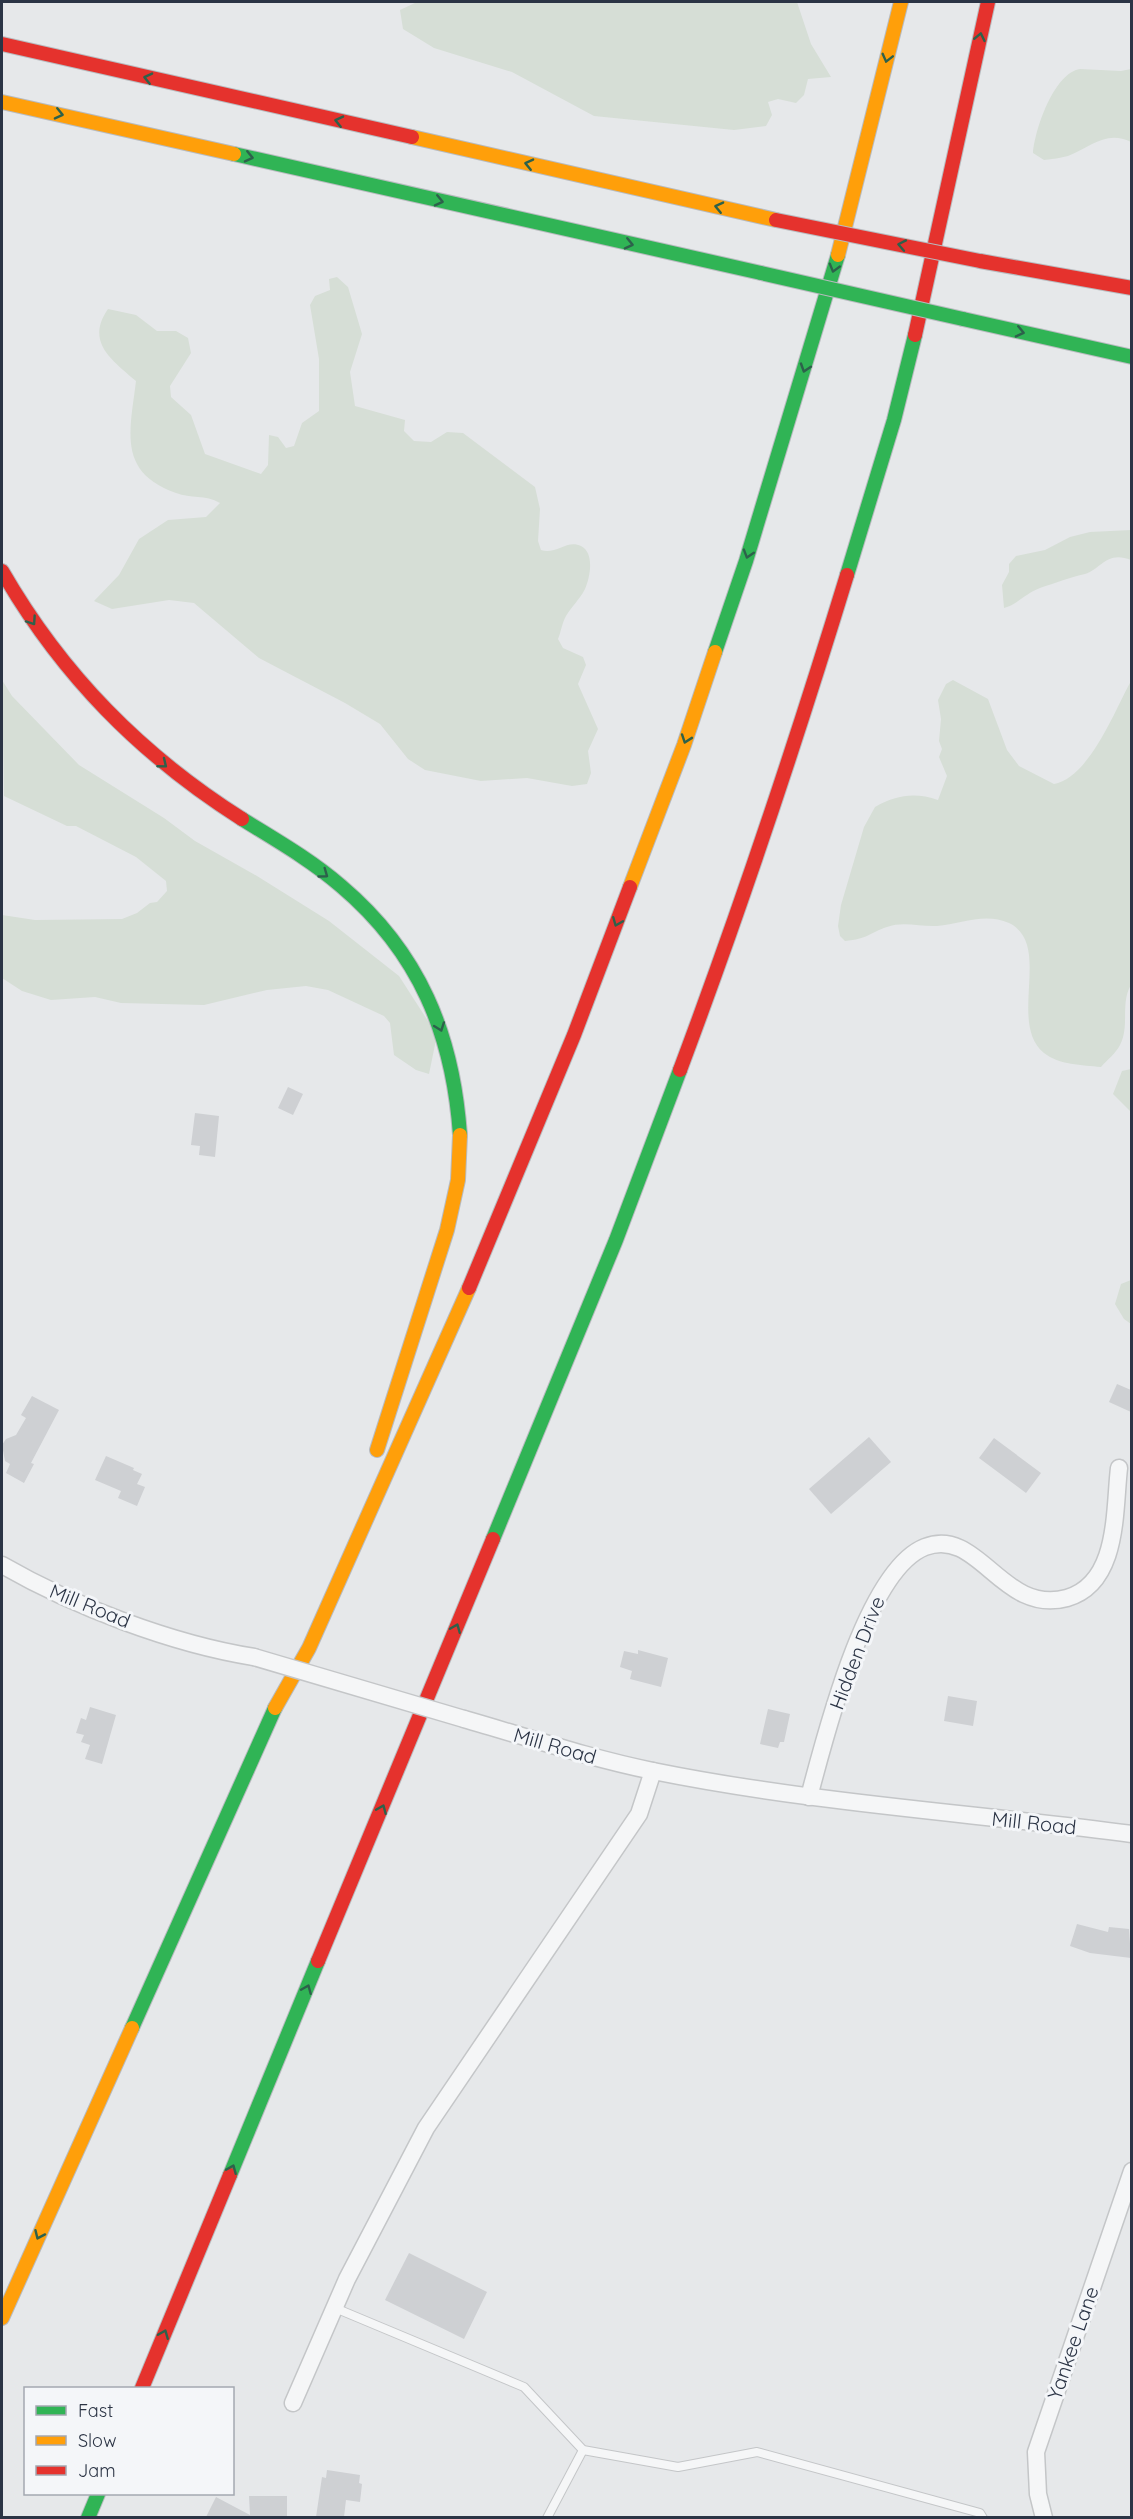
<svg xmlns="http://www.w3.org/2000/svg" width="1133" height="2519" font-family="Quicksand,sans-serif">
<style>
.green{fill:#d6ded6}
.building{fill:#ced0d3}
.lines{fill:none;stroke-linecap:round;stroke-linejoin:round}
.lane-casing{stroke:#c4c6c8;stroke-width:10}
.street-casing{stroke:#c4c6c8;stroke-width:19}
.fast-casing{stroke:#b8bbbf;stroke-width:16}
.slow-casing{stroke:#b8bbbf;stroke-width:16}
.jam-casing{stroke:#b8bbbf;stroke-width:16}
.lane{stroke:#f5f6f7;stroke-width:8}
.street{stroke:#f5f6f7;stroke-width:16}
.fast{stroke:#30b455;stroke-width:14}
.slow{stroke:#ff9f0a;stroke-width:14}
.jam{stroke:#e5322d;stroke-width:14}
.street-bridge-casing{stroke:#c4c6c8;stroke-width:19;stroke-linecap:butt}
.fast-bridge-casing{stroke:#b8bbbf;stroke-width:16;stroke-linecap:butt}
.jam-bridge-casing{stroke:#b8bbbf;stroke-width:16;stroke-linecap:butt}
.street-bridge{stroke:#f5f6f7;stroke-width:16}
.fast-bridge{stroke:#30b455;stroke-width:14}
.jam-bridge{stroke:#e5322d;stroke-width:14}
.oneway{stroke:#2d614b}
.labels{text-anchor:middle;stroke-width:6;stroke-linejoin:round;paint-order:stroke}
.street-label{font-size:20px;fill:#2b3445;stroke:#f4f6f9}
</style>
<rect width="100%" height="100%" fill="#e6e8ea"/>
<!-- green -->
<g class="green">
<polygon points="417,2 797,2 811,44 831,77 808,79 804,95 796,103 778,99 768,102 772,115 766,126 734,130 594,116 512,72 434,48 403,29 400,10"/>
<path d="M 1080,69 L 1121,71 L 1131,69 L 1131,142 C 1106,130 1091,147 1068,156 C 1061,158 1052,159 1044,160 L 1033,153 C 1035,129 1054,73 1080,69 Z"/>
<path d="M 337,277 L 348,287 L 362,334 L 350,372 L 355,406 L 405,420 L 404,431 L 414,441 L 431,442 L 447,432 L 463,433 L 535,487 L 540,509 L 538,541 L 541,550 C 556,555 567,539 581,546 C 595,553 590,578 585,589 C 580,599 571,607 566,616 C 562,623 561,632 558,639 L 563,648 L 583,657 L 586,665 L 578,684 L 598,729 L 588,751 L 591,773 L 587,784 L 572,786 L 527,778 L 481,781 L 425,770 L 408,759 L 380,724 L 345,703 L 259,658 L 194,603 L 169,600 L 112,609 L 94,601 L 119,575 L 139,539 L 168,520 L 206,517 L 220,503 C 205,494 191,499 176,493 C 117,472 130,431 136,381 C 112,360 85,342 108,309 L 136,315 L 157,331 L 176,331 L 188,338 L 191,353 L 170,386 L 171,397 L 191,415 L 205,454 L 261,474 L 268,465 L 269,435 L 278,437 L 286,448 L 294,446 L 302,423 L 319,411 L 319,359 L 310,305 L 315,296 L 330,290 L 329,279 Z"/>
<path d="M 1131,530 L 1131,560 C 1107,550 1101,569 1085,574 C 1071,577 1055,583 1040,588 C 1026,593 1018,604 1004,608 L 1002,585 L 1009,572 L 1009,564 L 1016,556 L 1045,550 L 1070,537 L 1090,532 Z"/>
<polygon points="2,680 12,696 79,765 164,818 195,841 257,876 329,921 399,976 437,1035 429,1074 416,1070 394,1055 390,1023 384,1016 328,990 306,986 267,990 204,1005 121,1003 95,997 51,1000 22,991 2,978 2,915 35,920 122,919 137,913 150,903 157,902 167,891 166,881 136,857 76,826 67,826 4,796"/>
<path d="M 953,680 L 988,699 L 1007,750 L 1019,766 L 1054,784 C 1089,778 1115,710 1131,681 L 1131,985 C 1120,1003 1130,1026 1120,1045 C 1116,1053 1107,1060 1101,1067 C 1082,1065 1059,1065 1044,1053 C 1007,1023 1053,944 1009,923 C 985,912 961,924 937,926 C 921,927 903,921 887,927 C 869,933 868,939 845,941 L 840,936 L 838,926 L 841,905 L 864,827 L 875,807 C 896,795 915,792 938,800 L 947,776 L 939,757 L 942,749 L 939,741 L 941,719 L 938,700 L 946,684 Z"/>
<polygon points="1131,1069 1132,1069 1131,1112 1113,1094 1122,1071"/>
<polygon points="1131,1280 1131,1324 1124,1319 1115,1304 1121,1284"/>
</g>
<!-- building -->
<g class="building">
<polygon points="288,1087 303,1094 293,1115 278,1108"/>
<polygon points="195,1113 219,1116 215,1157 199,1155 200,1146 191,1145"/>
<polygon points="1117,1384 1131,1390 1131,1412 1109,1402"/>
<polygon points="32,1396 59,1410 31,1463 34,1464 24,1483 6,1473 10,1464 5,1461 2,1445 6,1439 16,1435 26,1418 21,1415"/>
<polygon points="869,1437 891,1462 831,1514 809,1489"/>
<polygon points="994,1438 1041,1473 1026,1493 979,1458"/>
<polygon points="106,1456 134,1468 133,1470 142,1474 137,1484 145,1487 137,1506 118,1498 121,1491 95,1480"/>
<polygon points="638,1650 668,1658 661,1687 630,1679 632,1671 620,1667 624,1651 638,1654"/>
<polygon points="948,1696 977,1701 973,1726 944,1721"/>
<polygon points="90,1707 116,1715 102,1764 85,1759 90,1745 81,1742 84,1735 76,1733 81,1718 86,1720"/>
<polygon points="768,1709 790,1714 784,1742 780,1742 778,1748 760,1744"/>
<polygon points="1077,1924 1108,1932 1109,1927 1129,1929 1131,1958 1090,1953 1070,1946"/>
<polygon points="409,2253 487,2292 464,2339 385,2300"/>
<polygon points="327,2470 360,2475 359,2483 362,2484 360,2502 346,2500 344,2517 316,2517 322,2477 326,2478"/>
<polygon points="249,2496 287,2496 287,2517 206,2517 216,2497 250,2515"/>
</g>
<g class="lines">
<!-- lane casing -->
<g class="lane-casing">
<g id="lane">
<polyline points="335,2308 524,2387 583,2450 678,2467 757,2452 980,2513 983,2518"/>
<polyline points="547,2518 583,2450"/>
</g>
</g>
<!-- street casing -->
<g class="street-casing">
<g id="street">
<path d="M 2,1565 C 73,1606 172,1644 254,1657"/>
<path d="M 464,1719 C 527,1737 589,1758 653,1771 C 811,1803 972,1813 1132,1834"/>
<path d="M 809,1797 C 825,1737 866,1570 925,1547 C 979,1526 1002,1616 1067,1598 C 1119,1583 1114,1511 1119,1468"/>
<polyline points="293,2403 347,2279 426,2128 639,1814 653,1771"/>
<polyline points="1044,2518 1038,2494 1036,2452 1132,2171"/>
</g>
</g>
<!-- fast casing -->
<g class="fast-casing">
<g id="fast">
<polyline points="234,154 761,273"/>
<polyline points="963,319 1132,357"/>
<polyline points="847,575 894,420 915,335"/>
<polyline points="715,652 746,561 838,255"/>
<path d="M 242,819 C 276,840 311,860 341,886 C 419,952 453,1034 460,1135"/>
<polyline points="493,1539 616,1240 680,1070"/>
<polyline points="132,2028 275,1708"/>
<polyline points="230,2175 318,1961"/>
<polyline points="88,2518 98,2494"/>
</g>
</g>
<!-- slow casing -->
<g class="slow-casing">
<g id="slow">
<polyline points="2,102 234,154"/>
<polyline points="412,137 776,220"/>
<polyline points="838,255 901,2"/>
<polyline points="630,887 684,745 715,652"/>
<polyline points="377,1450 447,1230 458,1180 460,1135"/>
<polyline points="275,1708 309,1648 469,1288"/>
<polyline points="2,2318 132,2028"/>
</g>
</g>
<!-- jam casing -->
<g class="jam-casing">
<g id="jam">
<polyline points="2,44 412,137"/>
<polyline points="980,261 1132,288"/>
<polyline points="915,335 988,2"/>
<path d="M 2,571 C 62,675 141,755 242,819"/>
<path d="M 680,1070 C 741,907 796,742 847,575"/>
<polyline points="469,1288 574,1035 630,887"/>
<polyline points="318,1961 493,1539"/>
<polyline points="142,2388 230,2175"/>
</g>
</g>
<!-- lane -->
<use href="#lane" class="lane"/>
<!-- street -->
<use href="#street" class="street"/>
<!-- fast -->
<use href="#fast" class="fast"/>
<!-- slow -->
<use href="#slow" class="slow"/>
<!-- jam -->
<use href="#jam" class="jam"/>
<!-- street-bridge casing -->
<g class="street-bridge-casing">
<polyline id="street-bridge" points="254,1657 464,1719"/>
</g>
<!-- fast-bridge casing -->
<g class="fast-bridge-casing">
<polyline id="fast-bridge" points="761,273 963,319"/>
</g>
<!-- jam-bridge casing -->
<g class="jam-bridge-casing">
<polyline id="jam-bridge" points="776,220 980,261"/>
</g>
<!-- street-bridge -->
<use href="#street-bridge" class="street-bridge"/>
<!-- fast-bridge -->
<use href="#fast-bridge" class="fast-bridge"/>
<!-- jam-bridge -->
<use href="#jam-bridge" class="jam-bridge"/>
</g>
<!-- one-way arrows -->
<defs><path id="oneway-chevron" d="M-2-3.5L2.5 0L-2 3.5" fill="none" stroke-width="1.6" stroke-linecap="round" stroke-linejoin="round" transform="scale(1.5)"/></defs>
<g class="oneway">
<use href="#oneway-chevron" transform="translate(980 37) rotate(-78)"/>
<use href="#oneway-chevron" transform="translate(887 58) rotate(104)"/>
<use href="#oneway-chevron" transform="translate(148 78) rotate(-167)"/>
<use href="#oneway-chevron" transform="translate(59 114) rotate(13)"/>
<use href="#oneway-chevron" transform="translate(339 121) rotate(-167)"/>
<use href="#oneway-chevron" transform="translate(249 157) rotate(13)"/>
<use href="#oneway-chevron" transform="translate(529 164) rotate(-167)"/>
<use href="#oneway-chevron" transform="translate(439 201) rotate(13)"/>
<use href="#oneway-chevron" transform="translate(719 207) rotate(-167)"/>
<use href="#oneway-chevron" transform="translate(629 244) rotate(13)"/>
<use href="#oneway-chevron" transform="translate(902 245) rotate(-169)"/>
<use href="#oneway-chevron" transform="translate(834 268) rotate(106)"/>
<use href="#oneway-chevron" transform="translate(1020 332) rotate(13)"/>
<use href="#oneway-chevron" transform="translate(805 368) rotate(108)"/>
<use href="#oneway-chevron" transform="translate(748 554) rotate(107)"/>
<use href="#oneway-chevron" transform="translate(32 621) rotate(56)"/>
<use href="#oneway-chevron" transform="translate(686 739) rotate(109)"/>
<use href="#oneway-chevron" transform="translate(163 764) rotate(39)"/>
<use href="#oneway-chevron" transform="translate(324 874) rotate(36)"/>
<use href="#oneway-chevron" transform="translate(617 922) rotate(112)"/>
<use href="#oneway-chevron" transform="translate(440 1027) rotate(70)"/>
<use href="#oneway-chevron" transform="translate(456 1628) rotate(-68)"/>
<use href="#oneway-chevron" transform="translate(382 1809) rotate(-67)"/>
<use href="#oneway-chevron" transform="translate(307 1989) rotate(-67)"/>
<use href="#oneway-chevron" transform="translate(232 2169) rotate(-67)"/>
<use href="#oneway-chevron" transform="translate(39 2235) rotate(114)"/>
<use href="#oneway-chevron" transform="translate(164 2334) rotate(-68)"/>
</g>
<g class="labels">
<!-- street labels -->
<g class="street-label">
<text transform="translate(90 1606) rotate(22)" y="7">Mill Road</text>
<text transform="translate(857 1653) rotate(-69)" y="7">Hidden Drive</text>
<text transform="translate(555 1746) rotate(16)" y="7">Mill Road</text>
<text transform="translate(1034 1823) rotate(6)" y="7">Mill Road</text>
<text transform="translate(1073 2343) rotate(-71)" y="7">Yankee Lane</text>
</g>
</g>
<!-- border -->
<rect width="1133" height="2519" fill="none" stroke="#2b3445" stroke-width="6"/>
<!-- legend -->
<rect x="24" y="2387" width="210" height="108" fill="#f4f6f9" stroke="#a4a8b1" stroke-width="1.5"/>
<rect x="36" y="2406" width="30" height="9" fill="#30b455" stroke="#a4a8b1" stroke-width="1.5"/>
<text x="78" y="2417" font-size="18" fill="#2b3445">Fast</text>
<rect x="36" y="2436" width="30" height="9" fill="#ff9f0a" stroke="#a4a8b1" stroke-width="1.5"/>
<text x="78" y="2447" font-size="18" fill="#2b3445">Slow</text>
<rect x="36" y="2466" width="30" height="9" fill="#e5322d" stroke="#a4a8b1" stroke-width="1.5"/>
<text x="78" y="2477" font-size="18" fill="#2b3445">Jam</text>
</svg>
